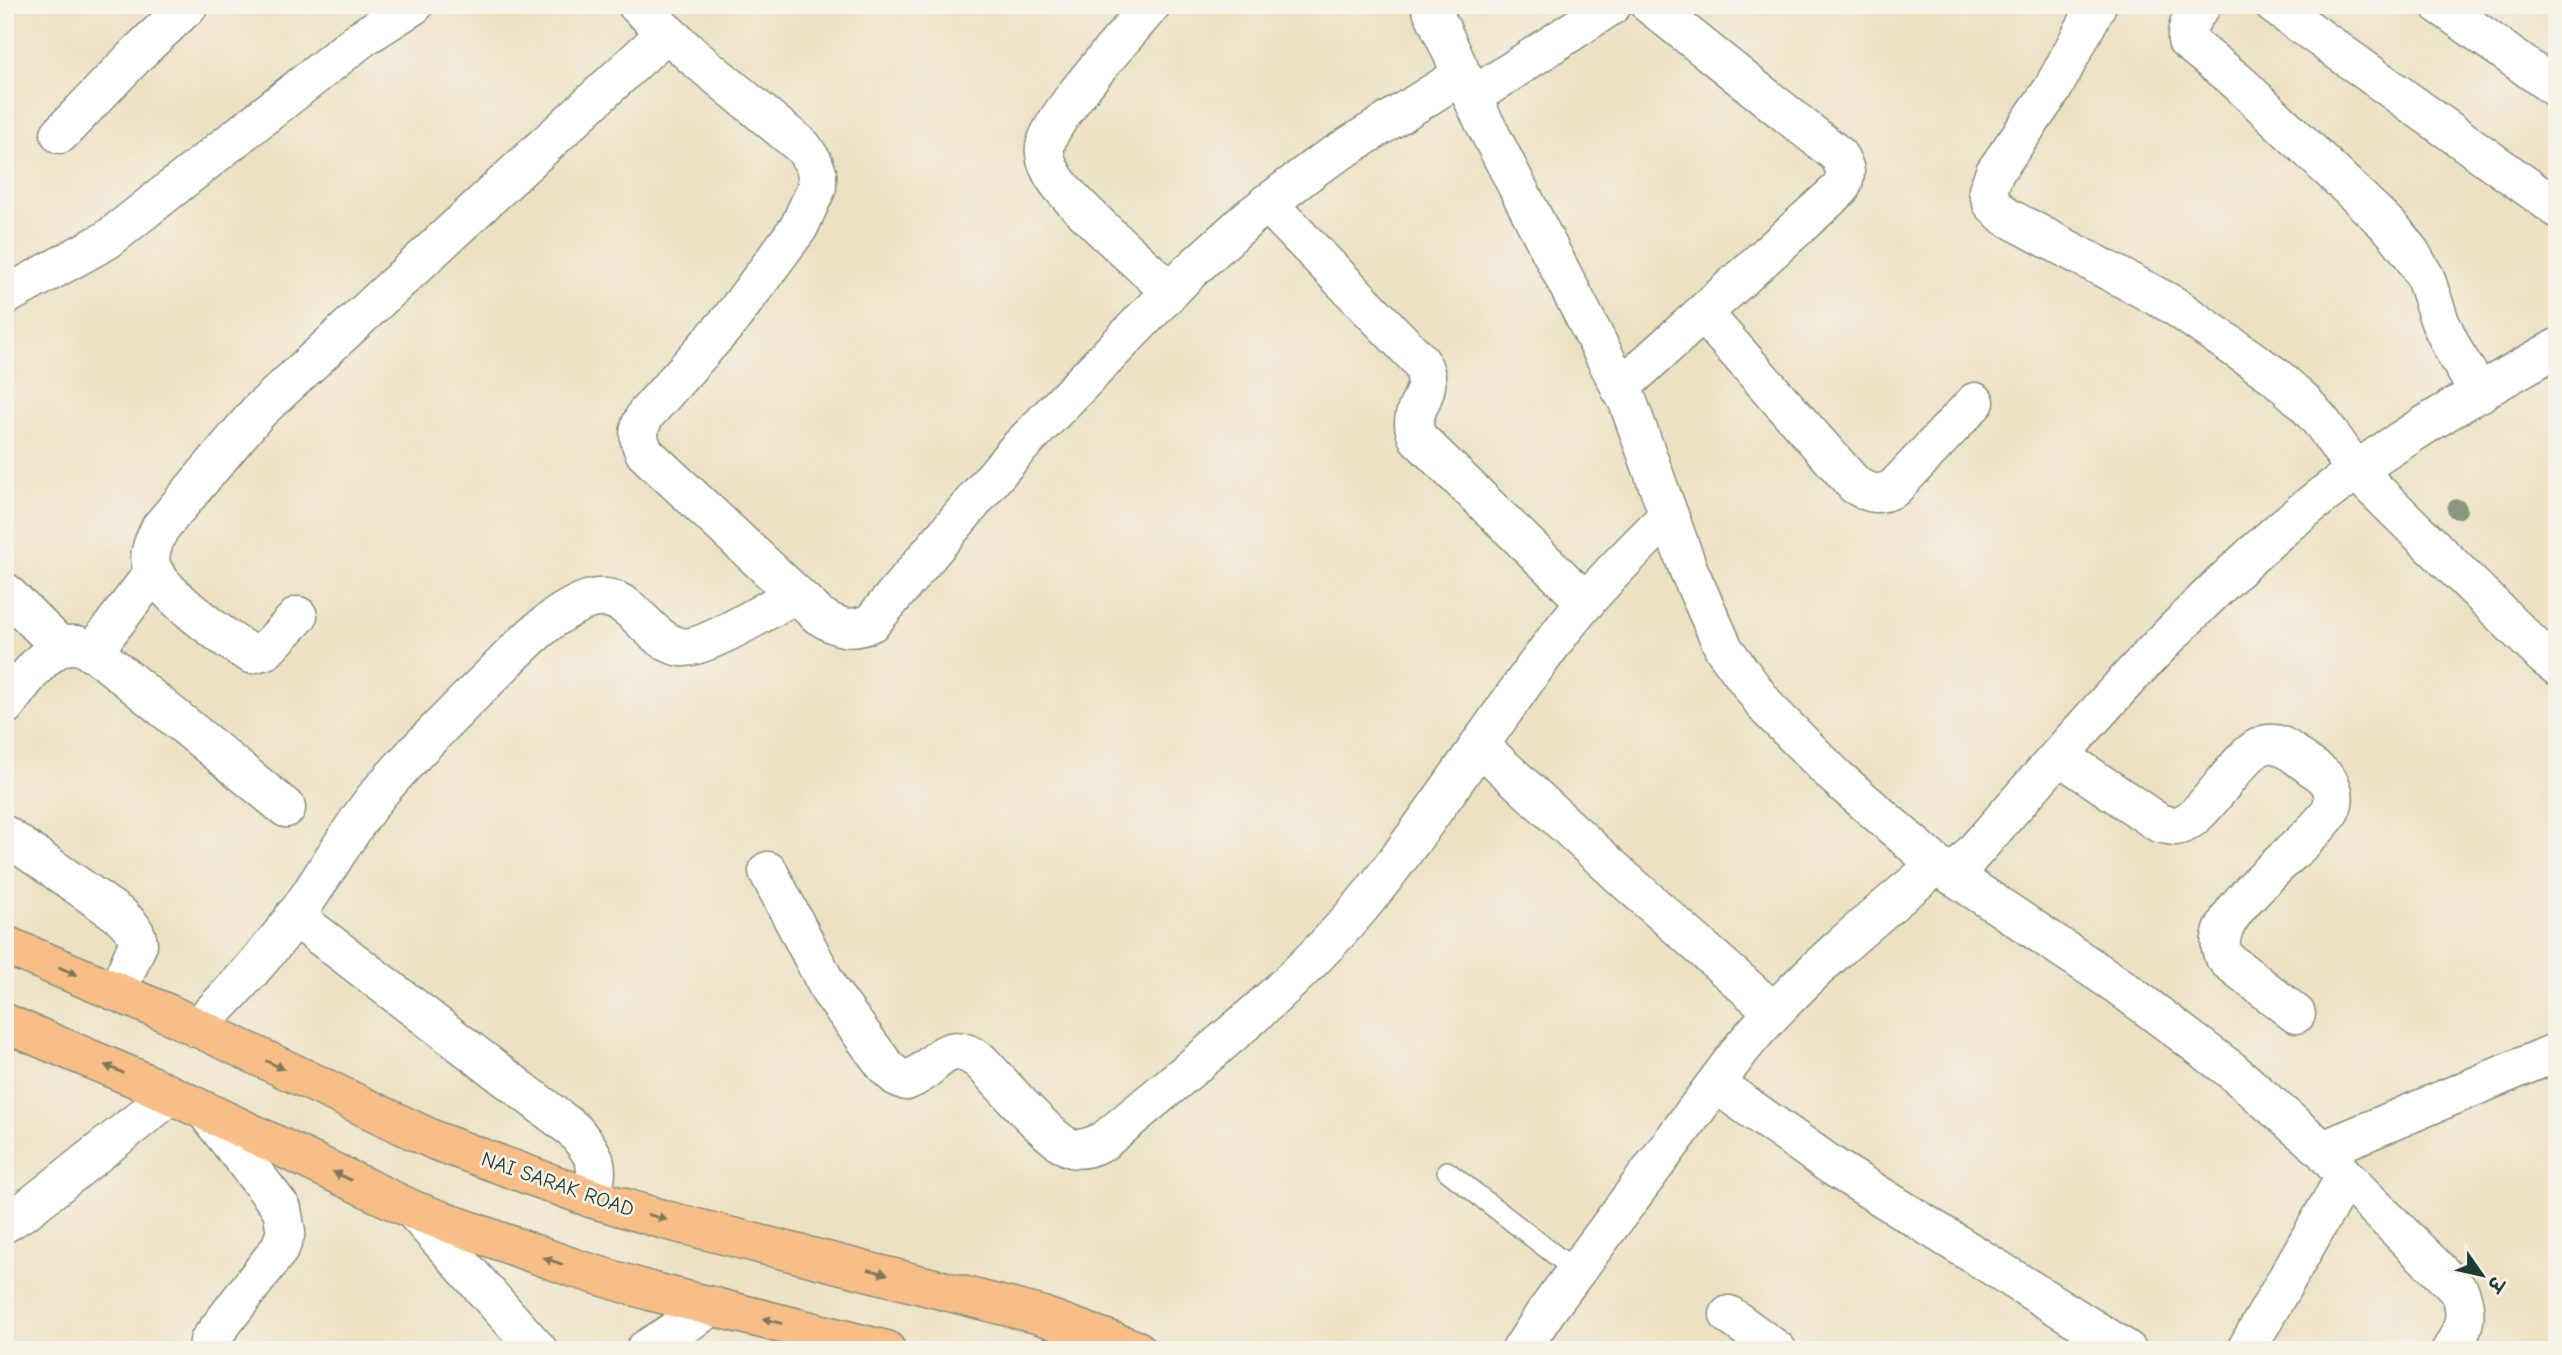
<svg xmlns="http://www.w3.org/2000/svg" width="2562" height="1355" font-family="'Comic Neue','Playpen Sans Deva',sans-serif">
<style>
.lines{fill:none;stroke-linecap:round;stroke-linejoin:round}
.lane-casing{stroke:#868f7c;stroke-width:22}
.street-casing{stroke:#868f7c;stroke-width:41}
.primary-casing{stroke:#868f7c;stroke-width:41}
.lane{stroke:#fff;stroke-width:19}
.street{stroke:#fff;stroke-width:38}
.primary{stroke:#f7be88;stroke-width:38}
.tree{fill:#88977e}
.oneway{fill:#80775a}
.labels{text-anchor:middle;stroke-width:5;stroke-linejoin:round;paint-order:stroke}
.street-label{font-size:21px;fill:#1f3d34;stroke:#f7f3e8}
</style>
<rect width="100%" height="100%" fill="#f7f3e8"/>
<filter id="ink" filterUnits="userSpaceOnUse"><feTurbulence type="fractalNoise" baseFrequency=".0143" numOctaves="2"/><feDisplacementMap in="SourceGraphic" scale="14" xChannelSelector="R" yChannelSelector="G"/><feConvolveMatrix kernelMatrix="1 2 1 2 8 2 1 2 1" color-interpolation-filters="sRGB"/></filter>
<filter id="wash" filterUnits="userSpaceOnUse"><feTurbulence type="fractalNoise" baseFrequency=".00686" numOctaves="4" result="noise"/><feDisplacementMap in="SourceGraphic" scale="28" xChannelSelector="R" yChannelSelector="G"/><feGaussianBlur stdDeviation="1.57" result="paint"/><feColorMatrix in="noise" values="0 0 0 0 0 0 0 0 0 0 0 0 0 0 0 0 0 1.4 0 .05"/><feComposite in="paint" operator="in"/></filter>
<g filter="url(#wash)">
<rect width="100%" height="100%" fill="#ede1c3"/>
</g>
<g filter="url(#ink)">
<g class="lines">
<!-- lane casing -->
<g class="lane-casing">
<polyline id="lane" points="1447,1171 1577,1272"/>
</g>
<!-- street casing -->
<g class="street-casing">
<g id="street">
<path d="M 637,5 L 695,58 L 803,147 L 813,162 L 817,173 L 817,187 L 799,227 L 730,320 L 646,414 C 637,429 637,438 645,453 L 818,615 C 836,627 851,633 872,622 L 1015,452 L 1188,273 L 1250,217 L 1317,166 L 1462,75"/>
<path d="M 1151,5 C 1129,32 1050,117 1045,147 C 1043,162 1055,180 1064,190 C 1096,226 1135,258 1170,291"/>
<polyline points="1430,5 1480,114 1628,402 1689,571 1724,649 1768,709 1836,777 1937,865 2119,986 2231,1070 2323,1150 2557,1052"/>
<polyline points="2097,5 2052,90 1995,172 1988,190 1992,203 2005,216 2173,305 2275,376 2303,401 2323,424 2356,471 2545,657 2557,666"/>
<path d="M 2202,5 C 2193,17 2186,25 2187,41 L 2238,82 L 2393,230 L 2411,253 L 2425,277 L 2440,322 L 2456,355 L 2480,393"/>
<polyline points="2274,5 2557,208"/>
<polyline points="2440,5 2557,89"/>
<polyline points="1472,97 1612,5"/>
<polyline points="60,134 140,51 189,5"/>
<path d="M 1267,203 L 1420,361 C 1441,396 1402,407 1418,438 L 1586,602"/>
<polyline points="5,296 107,240 362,38 414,5"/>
<path d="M 1703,313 L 1855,485 C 1870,494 1879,496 1894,488 L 1975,402"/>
<path d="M 1620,388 L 1840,189 C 1848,175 1846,167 1837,154 L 1650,5"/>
<polyline points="5,592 61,647"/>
<path d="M 298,616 L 266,650 L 251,654 C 229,642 155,589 151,564 C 148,552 155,539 160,528 L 258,412 L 666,33"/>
<polyline points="92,653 154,572"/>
<path d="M 5,706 C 21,686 48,641 77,645 C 84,647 92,652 98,655 L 286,808"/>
<polyline points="1479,745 1623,878 1773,1011"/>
<path d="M 2060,756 L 2159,823 C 2164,824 2170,826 2175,826 C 2207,824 2241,739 2274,744 C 2284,745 2294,754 2302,760 C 2310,767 2325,774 2330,784 C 2334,792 2335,800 2331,809 C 2315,844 2192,919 2227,960 L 2296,1014"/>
<path d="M 5,835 L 121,916 C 130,925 137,931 138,944 L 117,992"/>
<path d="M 768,871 L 830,991 L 886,1067 L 897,1077 L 906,1081 C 938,1070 943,1034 980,1061 C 997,1078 1053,1144 1072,1148 C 1084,1151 1094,1145 1104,1141 C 1197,1062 1295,989 1372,893 C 1439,809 1496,717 1561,632 C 1594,589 1631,553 1669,515"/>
<path d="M 1953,876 C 2056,759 2160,635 2278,532 C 2362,459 2460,402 2557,348"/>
<path d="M 294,916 L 574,1130 C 596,1157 601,1163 591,1198"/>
<path d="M 197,1028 C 234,990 270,952 301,908 C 327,871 349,830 378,794 C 411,755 448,719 484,683 C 511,657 538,625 572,607 C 629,574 640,639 681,647 C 702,651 774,606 795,594"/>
<polyline points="1716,1084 1832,1166 2127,1350"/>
<polyline points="206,1112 282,1209 286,1232 280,1248 209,1341 208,1350"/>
<path d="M 2345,1177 L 2460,1292 C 2469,1315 2464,1329 2451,1350"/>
<polyline points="413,1210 538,1350"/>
<polyline points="5,1223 26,1210 171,1095"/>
<polyline points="1729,1315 1777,1350"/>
<polyline points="645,1350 713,1306"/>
<path d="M 1521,1350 L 1545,1313 L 1742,1048 C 1799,979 1868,922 1937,865"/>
<polyline points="2246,1350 2345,1177 2323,1150"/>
</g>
</g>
<!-- primary casing -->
<g class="primary-casing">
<g id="primary">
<polyline points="5,945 167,1013 436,1141 591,1198 665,1220 1040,1315 1137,1350"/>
<polyline points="5,1023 142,1081 413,1210 574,1268 650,1291 886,1350"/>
</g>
</g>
<!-- lane -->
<use href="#lane" class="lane"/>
<!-- street -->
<use href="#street" class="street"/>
<!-- primary -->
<use href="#primary" class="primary"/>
</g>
<!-- trees -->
<circle class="tree" cx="2457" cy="509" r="10"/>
<!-- one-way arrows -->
<defs><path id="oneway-solid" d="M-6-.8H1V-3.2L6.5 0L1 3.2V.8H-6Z" transform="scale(1.75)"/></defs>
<g class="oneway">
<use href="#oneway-solid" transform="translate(68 971) rotate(23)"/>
<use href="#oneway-solid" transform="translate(275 1065) rotate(25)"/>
<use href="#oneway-solid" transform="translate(114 1069) rotate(-157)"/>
<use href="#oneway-solid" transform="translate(342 1176) rotate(-155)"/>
<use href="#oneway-solid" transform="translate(657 1217) rotate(16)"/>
<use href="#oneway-solid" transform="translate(553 1261) rotate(-160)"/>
<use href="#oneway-solid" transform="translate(878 1272) rotate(14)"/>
<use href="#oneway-solid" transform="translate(772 1321) rotate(-166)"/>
</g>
</g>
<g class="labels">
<!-- street labels -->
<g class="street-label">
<text transform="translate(558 1184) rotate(19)" y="7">NAI SARAK ROAD</text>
</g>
</g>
<!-- margin -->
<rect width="2562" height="1355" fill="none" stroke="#f7f3e8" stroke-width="28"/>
<!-- north arrow -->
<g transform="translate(2482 1275) rotate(124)" stroke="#f7f3e8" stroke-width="5" paint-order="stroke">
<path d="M0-5L12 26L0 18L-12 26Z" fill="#1f3d34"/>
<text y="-10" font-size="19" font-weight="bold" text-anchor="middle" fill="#1f3d34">उ</text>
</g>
</svg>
